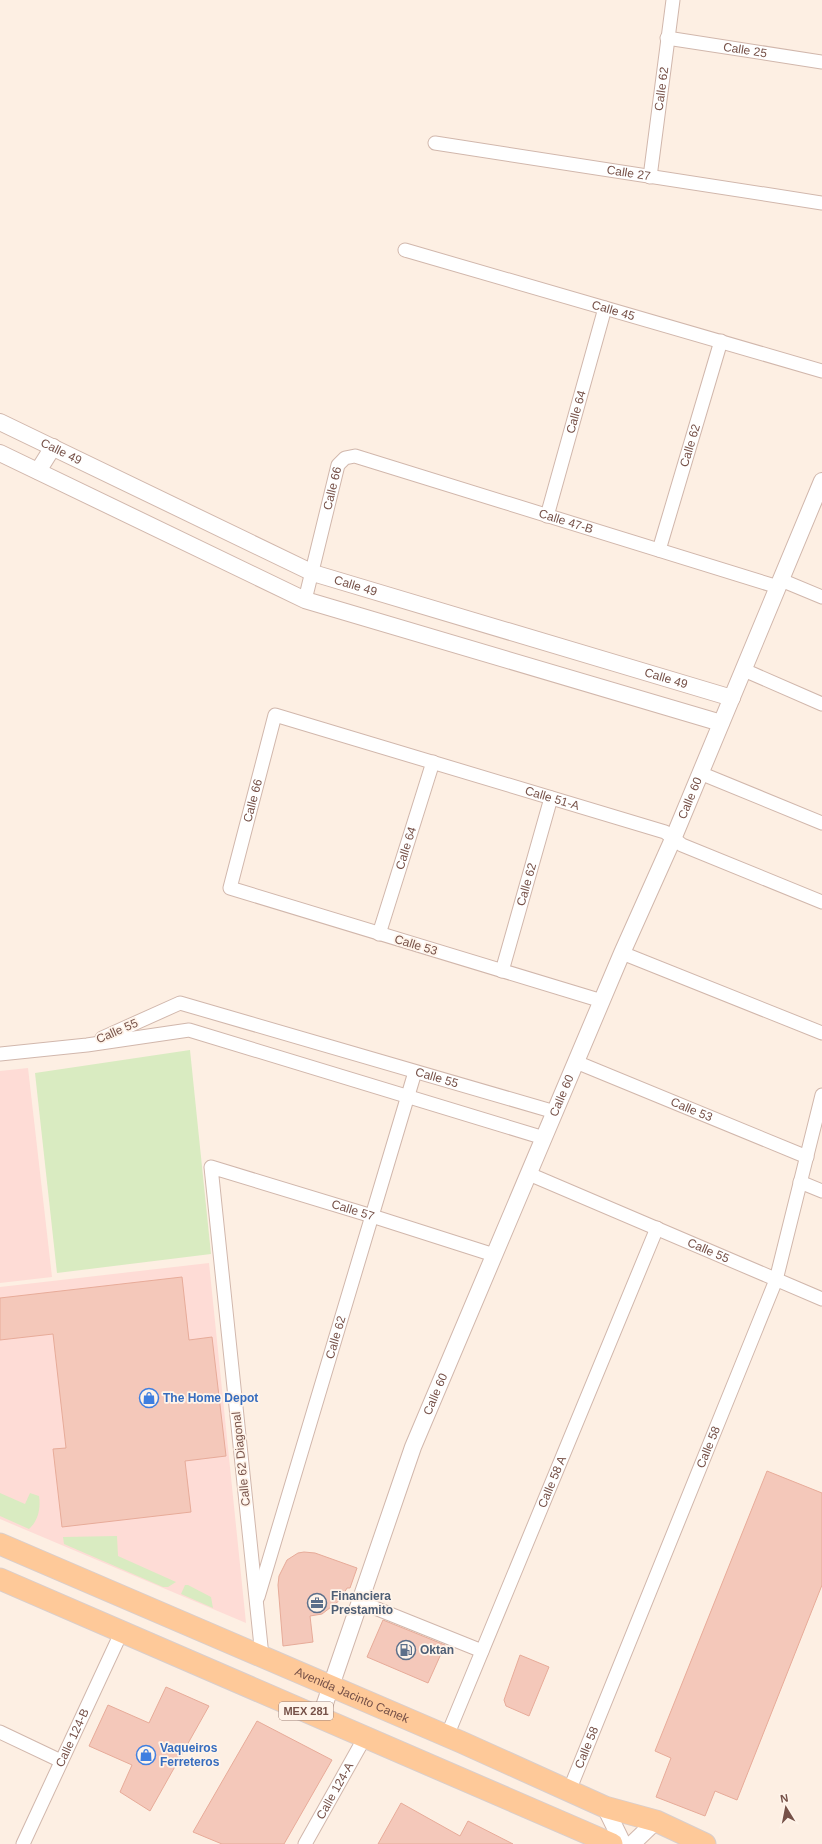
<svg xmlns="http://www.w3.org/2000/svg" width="822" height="1844" font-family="Arial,sans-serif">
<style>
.commercial{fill:#fedcd6}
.green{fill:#d9ebc1}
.building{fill:#f4c8ba;stroke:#e7ab99}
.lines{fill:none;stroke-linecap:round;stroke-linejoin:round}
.minor-casing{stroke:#d1b7ac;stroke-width:15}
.tertiary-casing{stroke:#d1b7ac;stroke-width:18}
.primary-casing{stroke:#d9cecc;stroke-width:23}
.minor{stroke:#fff;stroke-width:13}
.tertiary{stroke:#fff;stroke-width:16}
.primary{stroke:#fec999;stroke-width:21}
.labels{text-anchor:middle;stroke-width:3.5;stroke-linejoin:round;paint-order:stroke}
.shield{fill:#fff4ea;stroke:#9f8279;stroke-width:1}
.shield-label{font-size:11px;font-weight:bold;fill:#765148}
.street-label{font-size:12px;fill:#765148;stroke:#fff4ea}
.shop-label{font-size:12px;font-weight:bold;fill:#366cbe;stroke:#fff4ea;text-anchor:start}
.service-label{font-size:12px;font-weight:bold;fill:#4e5e75;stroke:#fff4ea;text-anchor:start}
</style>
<rect width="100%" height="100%" fill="#fdefe3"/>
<!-- commercial -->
<g class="commercial">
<polygon points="28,1068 52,1277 0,1283 0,1071"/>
<polygon points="209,1263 246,1623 0,1519 0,1287"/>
</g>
<!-- green -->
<g class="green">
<polygon points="190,1050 211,1254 57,1273 35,1073"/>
<path d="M 0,1493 L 25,1504 L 30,1493 L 39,1496 C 41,1508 38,1521 29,1529 L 0,1516 Z"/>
<polygon points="117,1536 118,1556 176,1582 168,1587 163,1587 64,1544 63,1537"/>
<polygon points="185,1585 188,1585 211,1597 213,1608 181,1594"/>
</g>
<!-- building -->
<g class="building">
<polygon points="182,1277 189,1340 212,1337 226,1456 185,1461 191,1512 62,1527 53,1449 66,1448 53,1334 0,1340 0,1298"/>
<polygon points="767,1471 822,1493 822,1585 737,1800 715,1791 705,1816 656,1797 671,1758 655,1751"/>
<polygon points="304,1552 315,1553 357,1568 350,1588 347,1588 340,1600 322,1614 310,1616 313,1642 283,1646 278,1585 279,1576 287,1560 298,1553"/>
<polygon points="383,1620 445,1645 428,1683 367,1657"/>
<polygon points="520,1655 549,1667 529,1716 506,1706 504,1700"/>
<polygon points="166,1687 209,1706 150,1811 120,1792 132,1765 89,1746 108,1705 149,1723"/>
<polygon points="257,1721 332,1760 284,1844 222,1844 193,1832"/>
<polygon points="401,1803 460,1836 468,1821 513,1844 378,1844"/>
</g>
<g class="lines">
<!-- minor casing -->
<g class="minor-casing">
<g id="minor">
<path id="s1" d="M 667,38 L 822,62"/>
<path id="s2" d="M 435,143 L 822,203"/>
<path id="s3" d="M 650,177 L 673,0"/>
<path id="s4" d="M 405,250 L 822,371"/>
<path id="s5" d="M 547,516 L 605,308"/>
<path id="s6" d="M 659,550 L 721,341"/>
<polyline points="781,580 822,597"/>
<path id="s7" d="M 305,600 L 338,465 L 345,458 L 355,456 L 778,587"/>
<polyline points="744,670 822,704"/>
<polyline points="700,773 822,823"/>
<path id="s8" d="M 379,934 L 433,762"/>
<polyline points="622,953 822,1033"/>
<path id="s9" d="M 502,971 L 551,798"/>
<path id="s10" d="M 602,1001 L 230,888 L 275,715 L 665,832 L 682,845 L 822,902"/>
<path id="s11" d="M 102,1038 L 180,1003 L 555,1112"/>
<polyline points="0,1054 87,1045 189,1030 544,1138"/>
<path id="s12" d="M 576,1062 L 807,1157"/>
<path id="s13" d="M 529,1174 L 822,1299"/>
<polyline points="800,1182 822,1191"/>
<path id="s14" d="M 258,1597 L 415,1072"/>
<polyline points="360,1602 482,1651"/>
<path id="s15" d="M 262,1656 L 211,1167 L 372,1216 L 494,1255"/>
<polyline points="0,1732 61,1761"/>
<path id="s16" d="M 447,1736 L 657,1228"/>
<path id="s17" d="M 569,1791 L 776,1280 L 822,1095"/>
<path id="s18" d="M 23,1844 L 122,1631"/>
<path id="s19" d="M 305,1844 L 365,1737"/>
</g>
</g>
<!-- tertiary casing -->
<g class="tertiary-casing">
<g id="tertiary">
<path id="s20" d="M 0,422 L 313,573 L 732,698"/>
<polyline points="0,453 305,600 721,723"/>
<polyline points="38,471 53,447"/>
<path id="s21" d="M 320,1718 L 413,1447 L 622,953 L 673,839 L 822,481"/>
<polyline points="605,1807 623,1844"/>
<polyline points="632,1844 656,1821"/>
</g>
</g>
<!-- primary casing -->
<g class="primary-casing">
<g id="primary">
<path id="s22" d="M 0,1544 L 461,1742 L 605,1807 L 656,1821 L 705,1844"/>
<polyline points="0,1579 612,1844"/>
</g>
</g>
<!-- minor -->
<use href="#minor" class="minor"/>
<!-- tertiary -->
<use href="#tertiary" class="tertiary"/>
<!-- primary -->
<use href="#primary" class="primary"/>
</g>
<!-- icons -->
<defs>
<g id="shop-ring" transform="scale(1)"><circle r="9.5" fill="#fff4ea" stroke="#3f7fe0" stroke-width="1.5"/><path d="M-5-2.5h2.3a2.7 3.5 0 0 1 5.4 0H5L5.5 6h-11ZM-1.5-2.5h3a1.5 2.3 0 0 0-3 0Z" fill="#3f7fe0"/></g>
<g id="office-ring" transform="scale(1)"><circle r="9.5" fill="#fff4ea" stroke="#5c6f8a" stroke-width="1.5"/><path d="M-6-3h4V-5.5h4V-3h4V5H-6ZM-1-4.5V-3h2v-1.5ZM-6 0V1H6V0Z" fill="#5c6f8a"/></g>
<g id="fuel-ring" transform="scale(1)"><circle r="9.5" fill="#fff4ea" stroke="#5c6f8a" stroke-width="1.5"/><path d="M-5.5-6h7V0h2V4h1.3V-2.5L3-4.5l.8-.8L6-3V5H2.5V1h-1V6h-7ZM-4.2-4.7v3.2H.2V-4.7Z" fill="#5c6f8a"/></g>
</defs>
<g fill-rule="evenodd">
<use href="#shop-ring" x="149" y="1398"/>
<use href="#office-ring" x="317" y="1603"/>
<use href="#fuel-ring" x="406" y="1650"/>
<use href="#shop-ring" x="146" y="1755"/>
</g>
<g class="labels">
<!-- shield labels -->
<rect class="shield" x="279" y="1702" width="54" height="18" rx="3"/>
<g class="shield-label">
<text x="306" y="1715">MEX 281</text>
</g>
<!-- street labels -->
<g class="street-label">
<text dy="4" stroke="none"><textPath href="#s1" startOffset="79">Calle 25</textPath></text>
<text dy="4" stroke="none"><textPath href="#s3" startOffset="89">Calle 62</textPath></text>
<text dy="4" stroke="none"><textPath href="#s2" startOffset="196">Calle 27</textPath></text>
<text dy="4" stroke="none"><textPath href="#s4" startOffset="217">Calle 45</textPath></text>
<text dy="4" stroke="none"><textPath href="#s5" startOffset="108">Calle 64</textPath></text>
<text dy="4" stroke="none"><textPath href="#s6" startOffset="109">Calle 62</textPath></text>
<text dy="4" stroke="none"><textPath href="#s20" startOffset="68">Calle 49</textPath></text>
<text dy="4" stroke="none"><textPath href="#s7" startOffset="115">Calle 66</textPath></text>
<text dy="4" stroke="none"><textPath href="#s7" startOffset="380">Calle 47-B</textPath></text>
<text dy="4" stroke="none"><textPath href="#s20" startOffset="392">Calle 49</textPath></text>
<text dy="4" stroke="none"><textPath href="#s20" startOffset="716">Calle 49</textPath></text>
<text dy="4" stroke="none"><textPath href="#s10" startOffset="857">Calle 51-A</textPath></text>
<text dy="4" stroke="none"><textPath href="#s21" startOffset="992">Calle 60</textPath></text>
<text dy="4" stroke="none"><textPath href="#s10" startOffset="479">Calle 66</textPath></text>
<text dy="4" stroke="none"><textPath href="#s8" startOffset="90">Calle 64</textPath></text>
<text dy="4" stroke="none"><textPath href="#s9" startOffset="90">Calle 62</textPath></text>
<text transform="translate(416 945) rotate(17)" y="4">Calle 53</text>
<text transform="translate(117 1031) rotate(-24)" y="4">Calle 55</text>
<text dy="4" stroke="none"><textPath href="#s11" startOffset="353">Calle 55</textPath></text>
<text dy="4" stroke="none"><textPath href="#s21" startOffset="668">Calle 60</textPath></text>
<text dy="4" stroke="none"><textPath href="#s12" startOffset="125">Calle 53</textPath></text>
<text dy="4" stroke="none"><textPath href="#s15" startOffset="640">Calle 57</textPath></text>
<text dy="4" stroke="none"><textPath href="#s13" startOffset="195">Calle 55</textPath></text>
<text dy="4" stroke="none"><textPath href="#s14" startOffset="271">Calle 62</textPath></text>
<text dy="4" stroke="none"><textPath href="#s21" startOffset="344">Calle 60</textPath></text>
<text dy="4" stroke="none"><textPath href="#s17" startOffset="371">Calle 58</textPath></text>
<text transform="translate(241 1459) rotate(-96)" y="4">Calle 62 Diagonal</text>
<text dy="4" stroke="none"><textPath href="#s16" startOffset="275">Calle 58 A</textPath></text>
<text dy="4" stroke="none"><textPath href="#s22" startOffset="383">Avenida Jacinto Canek</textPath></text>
<text dy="4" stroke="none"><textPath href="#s18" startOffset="117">Calle 124-B</textPath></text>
<text dy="4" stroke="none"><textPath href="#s17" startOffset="47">Calle 58</textPath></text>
<text dy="4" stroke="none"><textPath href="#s19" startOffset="61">Calle 124-A</textPath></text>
</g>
<!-- shop labels -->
<g class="shop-label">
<text x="163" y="1402">The Home Depot</text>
<text x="160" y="1752">Vaqueiros<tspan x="160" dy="14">Ferreteros</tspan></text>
</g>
<!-- service labels -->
<g class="service-label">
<text x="331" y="1600">Financiera<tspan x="331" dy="14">Prestamito</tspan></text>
<text x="420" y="1654">Oktan</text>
</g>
</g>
<!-- north arrow -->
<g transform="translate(786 1808) rotate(350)" stroke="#fff4ea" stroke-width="3" paint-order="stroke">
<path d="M0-3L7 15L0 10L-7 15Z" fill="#765148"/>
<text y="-6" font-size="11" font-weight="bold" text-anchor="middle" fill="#765148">N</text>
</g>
</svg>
